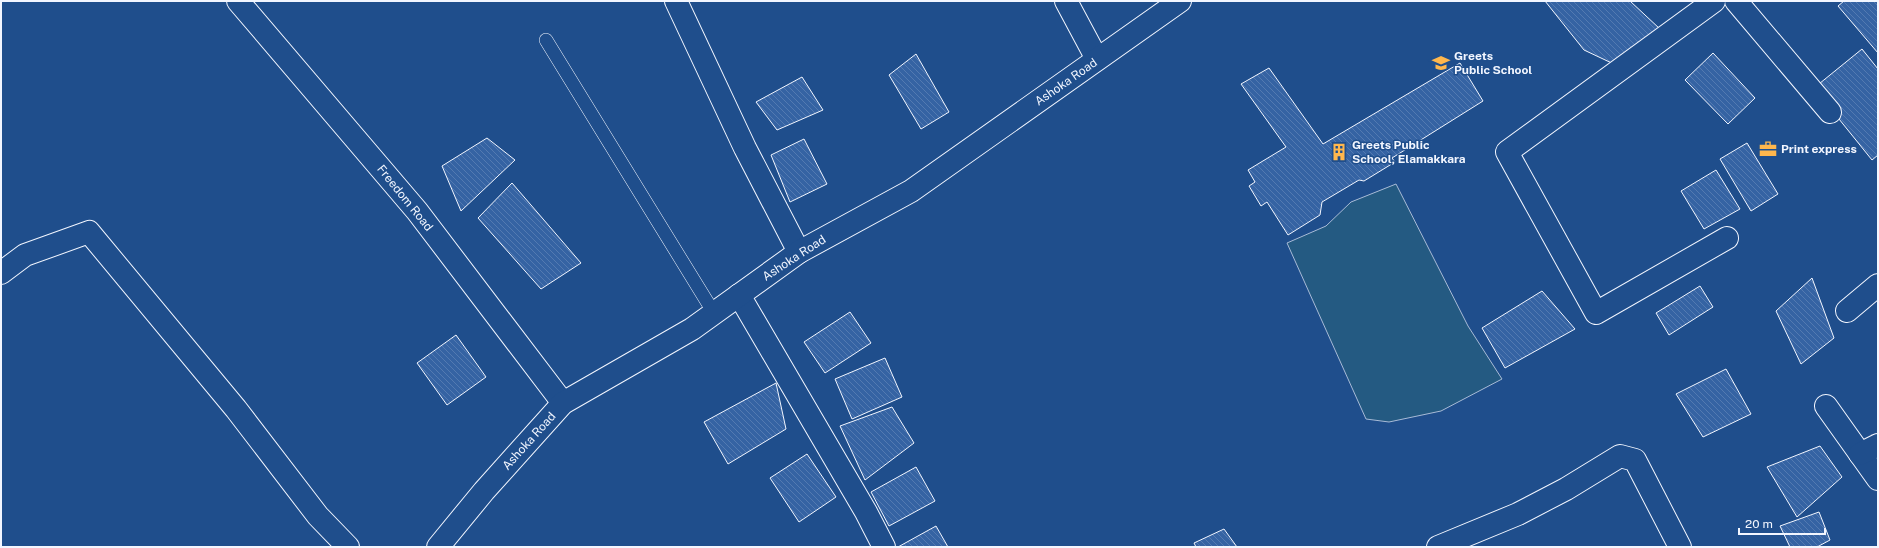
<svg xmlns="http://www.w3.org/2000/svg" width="1879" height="548" font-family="'Public Sans',sans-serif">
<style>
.park{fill:#245a82;stroke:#a8bbd7}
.building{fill:url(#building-back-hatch);stroke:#f2f6ff}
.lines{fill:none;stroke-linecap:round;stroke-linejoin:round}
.lane-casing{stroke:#f2f6ff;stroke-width:14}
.street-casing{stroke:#f2f6ff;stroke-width:24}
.lane{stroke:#1f4e8c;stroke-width:13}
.street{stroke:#1f4e8c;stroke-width:22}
.labels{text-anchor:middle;stroke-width:3;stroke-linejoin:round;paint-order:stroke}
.poi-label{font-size:12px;font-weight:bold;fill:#f2f6ff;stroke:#1f4e8c;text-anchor:start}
.street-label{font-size:12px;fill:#f2f6ff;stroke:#1f4e8c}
</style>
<defs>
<pattern id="building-back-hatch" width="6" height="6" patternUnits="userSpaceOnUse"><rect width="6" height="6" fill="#3563a3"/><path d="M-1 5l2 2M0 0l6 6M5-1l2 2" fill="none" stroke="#537ab1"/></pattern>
</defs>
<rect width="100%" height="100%" fill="#1f4e8c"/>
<!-- park -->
<polygon class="park" points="1396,184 1468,326 1502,379 1441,411 1389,422 1366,419 1287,243 1326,226 1351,202"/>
<!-- building -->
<g class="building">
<polygon points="1545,1 1630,1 1660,29 1618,66 1584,50"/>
<polygon points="1844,1 1878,1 1878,53 1838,6"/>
<polygon points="1862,49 1878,69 1878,155 1872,160 1814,88"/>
<polygon points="1713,53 1755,98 1728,124 1685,80"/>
<polygon points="916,54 949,112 921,129 889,75"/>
<polygon points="1460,63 1483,101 1392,158 1395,162 1364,181 1359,180 1322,202 1320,215 1288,235 1267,202 1261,206 1249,186 1255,182 1248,170 1286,147 1241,84 1269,68 1323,144"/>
<polygon points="802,77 823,110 777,130 756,102"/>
<polygon points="487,138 515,160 461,211 442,166"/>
<polygon points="804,139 827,184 790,202 771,155"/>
<polygon points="1747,143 1778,194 1751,211 1720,159"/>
<polygon points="1716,170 1740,209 1704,229 1681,191"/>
<polygon points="512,183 581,263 541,289 478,218"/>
<polygon points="1812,278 1834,338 1801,364 1776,311"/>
<polygon points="1700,286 1713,307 1669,335 1656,313"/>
<polygon points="1542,291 1575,329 1505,368 1482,328"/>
<polygon points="850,312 871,343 825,373 804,342"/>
<polygon points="456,335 486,377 447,405 417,363"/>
<polygon points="885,358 902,397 852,419 835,379"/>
<polygon points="1726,369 1751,414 1703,437 1676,394"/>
<polygon points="776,383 786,429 728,464 704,422"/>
<polygon points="892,407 914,443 865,480 840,426"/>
<polygon points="1820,446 1842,477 1797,517 1767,467"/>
<polygon points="807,454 836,497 799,522 770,478"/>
<polygon points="916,467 935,501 889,526 871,492"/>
<polygon points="1819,512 1830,540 1817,547 1790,547 1780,526"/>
<polygon points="936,526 948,547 898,547"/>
<polygon points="1224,529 1237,547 1196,547 1194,543"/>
</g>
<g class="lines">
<!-- lane casing -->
<g class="lane-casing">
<polyline id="lane" points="546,40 714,313"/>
</g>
<!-- street casing -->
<g class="street-casing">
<g id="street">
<polyline points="238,1 417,211 563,403"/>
<polyline points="676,1 745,148 799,252"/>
<polyline points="1066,1 1097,59"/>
<polyline points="1714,1 1507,152 1596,313 1727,238"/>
<polyline points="1736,1 1830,112"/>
<polyline points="1,273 25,255 89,232 236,409 318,516 348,547"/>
<polyline points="739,295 866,512 884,547"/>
<polyline points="1847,311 1878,285"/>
<polyline points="1826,406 1878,479"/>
<polyline points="1860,454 1878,445"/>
<polyline points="438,547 484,491 563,403 692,329 799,252 911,191 1180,1"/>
<polyline points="1438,547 1518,514 1566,489 1620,456 1635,460 1680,547"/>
</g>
</g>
<!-- lane -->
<use href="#lane" class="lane"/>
<!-- street -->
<use href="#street" class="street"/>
</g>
<!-- icons -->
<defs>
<g id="school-bare" transform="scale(1.38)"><path d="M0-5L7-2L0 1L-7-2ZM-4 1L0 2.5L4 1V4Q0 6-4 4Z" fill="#ffb74d" stroke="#1f4e8c" stroke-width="2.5" paint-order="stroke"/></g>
<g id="office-bare" transform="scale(1.38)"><path d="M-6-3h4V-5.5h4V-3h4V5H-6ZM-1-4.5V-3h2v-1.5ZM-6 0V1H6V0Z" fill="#ffb74d" stroke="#1f4e8c" stroke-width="2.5" paint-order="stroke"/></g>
<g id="building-bare" transform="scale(1.38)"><path d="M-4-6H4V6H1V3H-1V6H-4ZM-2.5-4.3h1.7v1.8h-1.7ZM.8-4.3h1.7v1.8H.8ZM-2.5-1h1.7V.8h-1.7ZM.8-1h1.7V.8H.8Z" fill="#ffb74d" stroke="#1f4e8c" stroke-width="2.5" paint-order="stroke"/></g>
</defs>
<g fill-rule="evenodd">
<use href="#school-bare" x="1441" y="63"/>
<use href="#office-bare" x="1768" y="149"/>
<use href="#building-bare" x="1339" y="152"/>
</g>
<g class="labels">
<!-- poi labels -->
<g class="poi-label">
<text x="1454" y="60">Greets<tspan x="1454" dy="14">Public School</tspan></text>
<text x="1352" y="149">Greets Public<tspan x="1352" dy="14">School, Elamakkara</tspan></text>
<text x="1781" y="153">Print express</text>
</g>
<!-- street labels -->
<g class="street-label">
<text transform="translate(1066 82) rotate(-35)" y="4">Ashoka Road</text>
<text transform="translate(405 198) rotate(51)" y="4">Freedom Road</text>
<text transform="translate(794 258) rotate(-33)" y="4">Ashoka Road</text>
<text transform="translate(529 441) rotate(-48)" y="4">Ashoka Road</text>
</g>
</g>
<!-- border -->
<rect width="1879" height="548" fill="none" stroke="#f2f6ff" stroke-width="4"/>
<!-- scale -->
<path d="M1739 528v6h86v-6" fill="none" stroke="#f2f6ff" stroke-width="2"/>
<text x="1745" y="528" font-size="12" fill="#f2f6ff" stroke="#1f4e8c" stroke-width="3" paint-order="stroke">20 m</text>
</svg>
